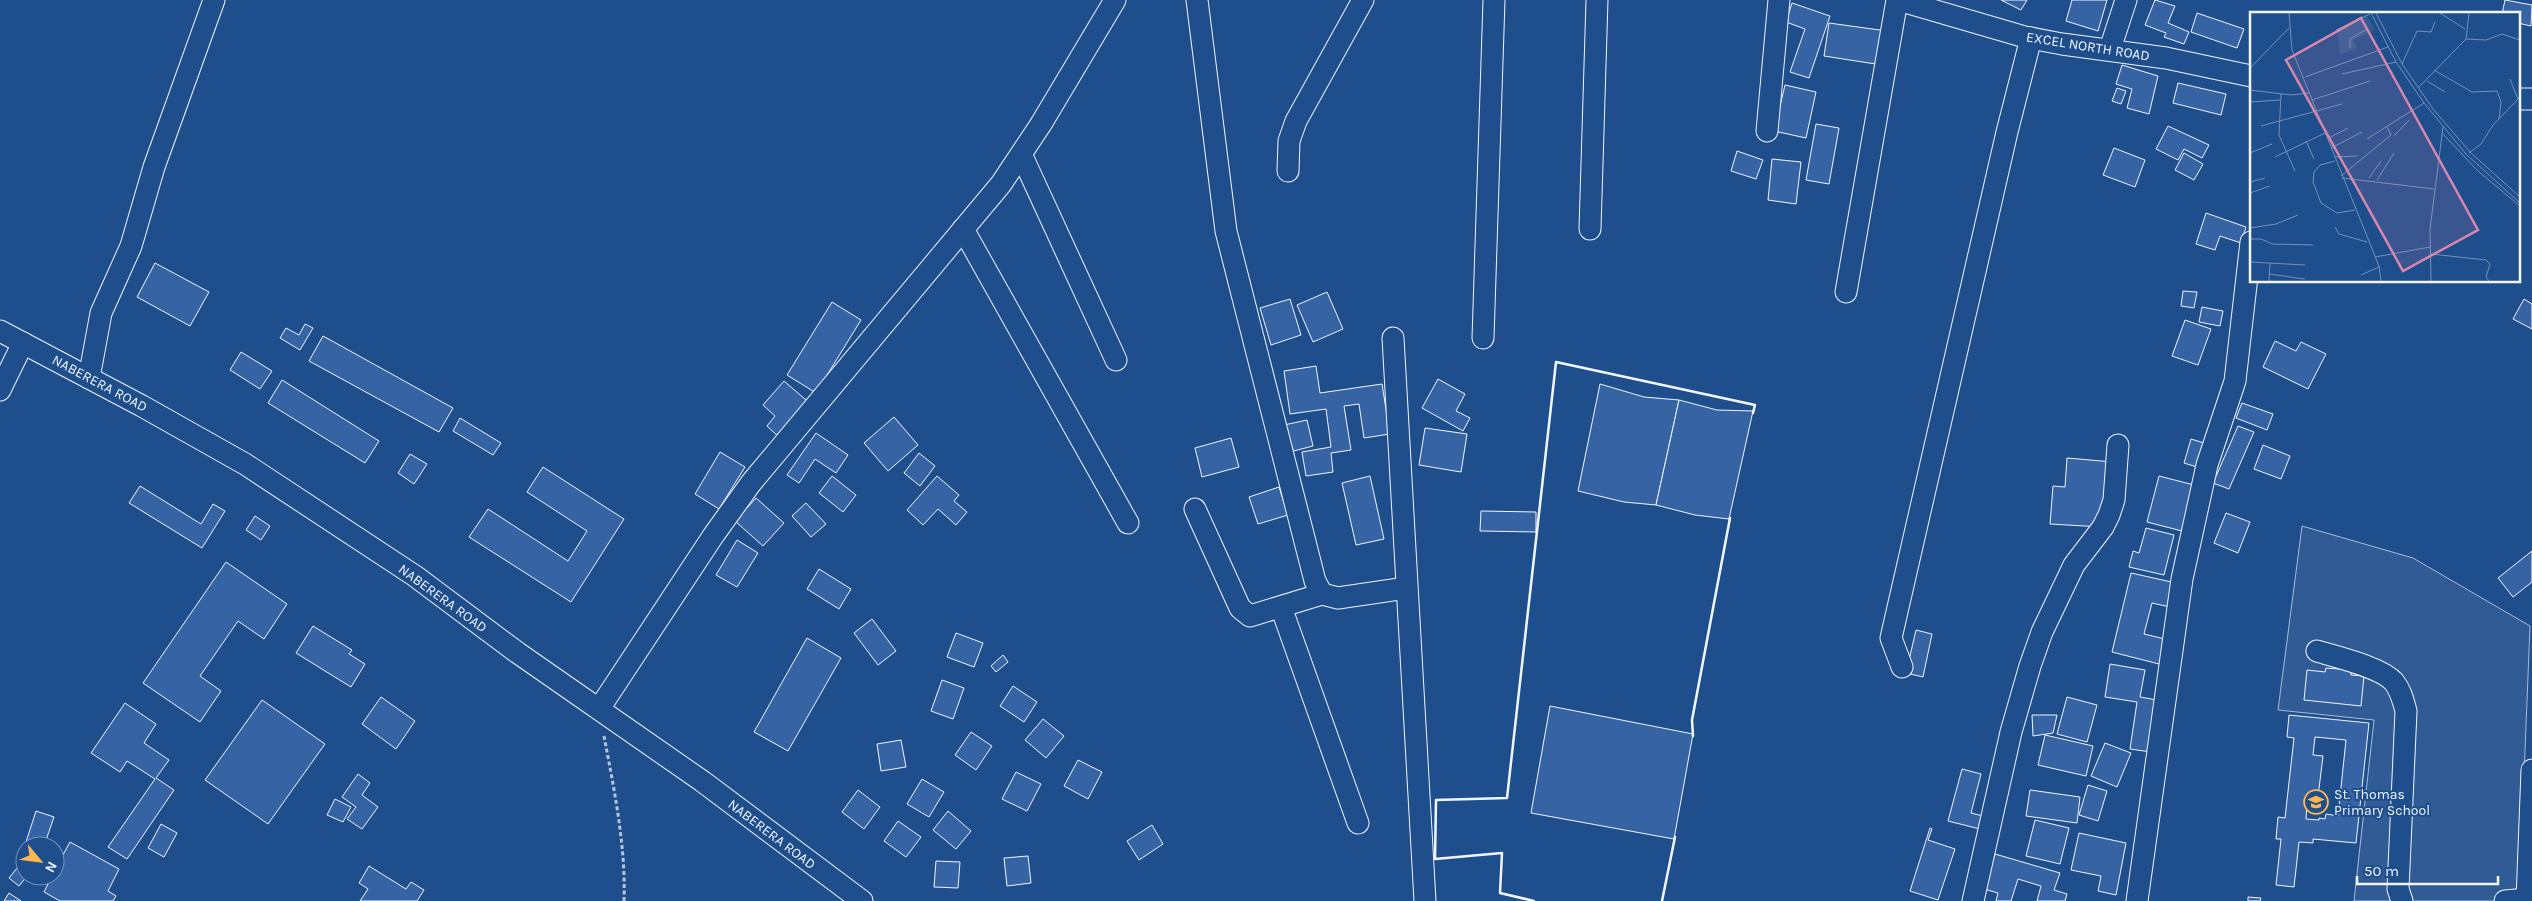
<svg xmlns="http://www.w3.org/2000/svg" width="2532" height="901" font-family="Karla,sans-serif">
<style>
.built{fill:#305b95;stroke:#a8bbd7}
.building{fill:#3563a3;stroke:#f2f6ff;fill-rule:evenodd}
.lines{fill:none;stroke-linecap:round;stroke-linejoin:round}
.minor-casing{stroke:#f2f6ff;stroke-width:23}
.path{stroke:#b3c4dc;stroke-width:3;stroke-dasharray:4 2.5;stroke-linecap:butt}
.minor{stroke:#1f4e8c;stroke-width:21}
.wall{stroke:#f2f6ff;stroke-width:2.5}
.labels{text-anchor:middle;stroke-width:4;stroke-linejoin:round;paint-order:stroke}
.street-label{font-size:14px;fill:#f2f6ff;stroke:#1f4e8c}
.poi-label{font-size:14px;fill:#f2f6ff;stroke:#1f4e8c;text-anchor:start}
.inset-road{fill:none;stroke:#7391ba;stroke-width:1}
.view{fill:#da87ad;fill-opacity:0.15;stroke:#da87ad;stroke-width:2.5}
.inset-edge{fill:none;stroke:#f2f6ff;stroke-width:2.5}
</style>
<rect width="100%" height="100%" fill="#1f4e8c"/>
<!-- built -->
<polygon class="built" points="2302,526 2413,558 2530,626 2519,901 2354,901 2374,720 2278,710"/>
<!-- building -->
<g class="building">
<polygon points="2001,0 2027,0 2021,10"/>
<polygon points="2072,0 2107,0 2098,31 2066,21"/>
<polygon points="2155,0 2175,6 2168,23 2189,32 2184,44 2164,37 2166,33 2145,25"/>
<polygon points="2505,0 2532,5 2531,26 2518,23 2518,14 2502,14"/>
<polygon points="1792,3 1830,16 1809,78 1790,72 1805,29 1786,22"/>
<polygon points="2197,13 2244,29 2237,48 2191,32"/>
<polygon points="1829,23 1887,31 1882,65 1824,56"/>
<polygon points="2122,65 2158,76 2149,114 2127,108 2132,89 2116,84"/>
<polygon points="2178,83 2226,94 2221,115 2173,103"/>
<polygon points="1785,85 1816,92 1806,138 1774,131"/>
<polygon points="2117,88 2126,91 2121,104 2112,101"/>
<polygon points="1816,124 1839,128 1829,184 1806,180"/>
<polygon points="2168,126 2209,145 2202,158 2184,149 2178,160 2156,149"/>
<polygon points="2114,148 2145,160 2135,187 2103,175"/>
<polygon points="1737,151 1763,160 1756,179 1731,171"/>
<polygon points="2184,153 2203,164 2194,180 2175,170"/>
<polygon points="1772,159 1801,162 1796,204 1768,200"/>
<polygon points="2206,213 2246,227 2241,243 2220,236 2215,250 2196,244"/>
<polygon points="155,263 209,292 190,326 137,297"/>
<polygon points="2183,291 2197,292 2194,308 2181,306"/>
<polygon points="1327,292 1343,329 1313,342 1297,305"/>
<polygon points="1290,299 1301,335 1271,345 1260,308"/>
<polygon points="2524,299 2532,304 2532,329 2513,319"/>
<polygon points="832,302 861,320 816,393 787,375"/>
<polygon points="2202,307 2223,311 2220,326 2199,322"/>
<polygon points="2185,320 2211,329 2198,365 2172,356"/>
<polygon points="305,324 313,328 300,350 280,338 286,328 299,335"/>
<polygon points="323,336 453,408 439,432 309,361"/>
<polygon points="2275,341 2296,351 2301,342 2326,354 2308,389 2263,367"/>
<polygon points="241,352 272,371 260,389 230,370"/>
<polygon points="1316,366 1320,393 1382,384 1390,434 1364,438 1359,404 1344,406 1351,450 1331,453 1333,472 1306,476 1302,452 1331,447 1326,409 1290,414 1284,371"/>
<polygon points="1438,379 1465,394 1456,411 1470,418 1463,431 1422,408"/>
<polygon points="282,380 379,441 365,463 268,403"/>
<polygon points="784,381 813,406 783,441 767,426 775,416 763,405"/>
<polygon points="1600,384 1644,397 1679,400 1656,505 1624,502 1578,491"/>
<polygon points="1679,400 1717,410 1753,411 1729,519 1695,515 1656,505"/>
<polygon points="2242,403 2273,414 2267,430 2236,418"/>
<polygon points="894,417 918,445 888,471 864,443"/>
<polygon points="460,418 501,443 493,455 453,431"/>
<polygon points="1307,420 1313,446 1290,452 1284,425"/>
<polygon points="2238,426 2254,432 2229,489 2213,483"/>
<polygon points="1425,428 1467,434 1461,472 1419,465"/>
<polygon points="816,433 848,455 836,473 815,459 799,483 787,475"/>
<polygon points="1231,438 1239,467 1202,477 1195,448"/>
<polygon points="2191,439 2204,443 2197,467 2184,463"/>
<polygon points="2263,445 2290,456 2281,479 2254,469"/>
<polygon points="720,452 745,467 719,509 695,494"/>
<polygon points="919,453 935,466 920,486 904,473"/>
<polygon points="410,454 427,464 414,484 398,473"/>
<polygon points="2067,458 2113,462 2102,527 2050,524 2053,486 2065,487"/>
<polygon points="543,467 624,519 571,602 469,537 488,509 568,561 587,531 527,492"/>
<polygon points="832,476 856,495 843,512 819,493"/>
<polygon points="937,476 959,495 954,501 967,512 956,525 938,509 923,525 907,510"/>
<polygon points="1370,476 1384,539 1356,545 1342,483"/>
<polygon points="2159,476 2194,485 2182,531 2147,522"/>
<polygon points="140,486 201,524 213,504 225,511 202,548 129,503"/>
<polygon points="1279,487 1288,515 1258,524 1249,497"/>
<polygon points="756,498 784,523 763,546 735,521"/>
<polygon points="806,503 826,524 811,537 792,516"/>
<polygon points="1481,511 1536,512 1536,532 1480,531"/>
<polygon points="2226,513 2250,522 2238,553 2214,543"/>
<polygon points="255,516 270,526 261,540 246,530"/>
<polygon points="2146,528 2174,535 2164,575 2129,567 2133,551 2139,553"/>
<polygon points="737,540 758,553 737,587 716,575"/>
<polygon points="2532,551 2532,582 2513,597 2498,578"/>
<polygon points="226,562 287,604 264,639 238,621 200,676 221,691 200,722 143,683"/>
<polygon points="819,569 851,589 839,609 807,589"/>
<polygon points="2131,573 2176,583 2170,607 2152,603 2144,634 2165,639 2159,664 2112,652"/>
<polygon points="872,619 896,651 878,665 854,633"/>
<polygon points="313,626 352,650 349,654 365,664 351,687 296,653"/>
<polygon points="1916,630 1932,634 1923,677 1906,673"/>
<polygon points="956,633 983,643 974,667 947,657"/>
<polygon points="807,638 841,658 788,751 754,732"/>
<polygon points="1003,655 1008,662 996,672 991,666"/>
<polygon points="2110,664 2145,670 2140,697 2157,700 2151,752 2130,749 2137,702 2105,697"/>
<polygon points="2326,668 2351,670 2351,675 2364,676 2361,706 2304,700 2307,670 2325,672"/>
<polygon points="942,680 964,688 953,719 931,711"/>
<polygon points="1013,686 1037,702 1024,722 1000,706"/>
<polygon points="381,697 415,721 396,749 362,724"/>
<polygon points="2067,697 2097,705 2087,742 2057,734"/>
<polygon points="262,700 325,744 268,824 205,780"/>
<polygon points="125,703 156,724 144,743 169,760 156,778 174,790 127,859 108,847 155,779 127,761 120,772 91,753"/>
<polygon points="1550,706 1693,734 1674,839 1531,813"/>
<polygon points="2032,715 2057,715 2053,733 2033,736"/>
<path d="M 2289,715 L 2369,723 L 2356,843 L 2313,839 L 2313,843 L 2299,842 L 2294,887 L 2276,885 L 2281,839 L 2276,839 L 2278,817 L 2285,818 L 2294,738 L 2287,737 ZM 2315,737 L 2346,740 L 2338,816 L 2326,814 L 2325,819 L 2319,818 L 2319,820 L 2306,819 L 2307,804 L 2317,805 L 2323,756 L 2313,755 Z"/>
<polygon points="1043,719 1064,736 1046,758 1025,740"/>
<polygon points="971,732 992,746 976,770 955,755"/>
<polygon points="2045,735 2093,746 2086,776 2038,765"/>
<polygon points="901,740 906,767 881,771 877,744"/>
<polygon points="2105,743 2131,753 2117,787 2091,776"/>
<polygon points="1078,760 1102,772 1088,799 1064,786"/>
<polygon points="1962,769 1981,774 1971,813 1987,817 1984,830 1948,821"/>
<polygon points="1016,772 1041,784 1027,811 1002,799"/>
<polygon points="358,774 370,783 362,795 378,807 362,829 347,819 356,807 342,797"/>
<polygon points="922,779 944,792 929,817 907,804"/>
<polygon points="2088,785 2107,791 2098,821 2079,815"/>
<polygon points="858,790 880,807 864,829 842,812"/>
<polygon points="2030,790 2080,797 2077,823 2026,816"/>
<polygon points="335,799 351,807 343,822 327,815"/>
<polygon points="36,811 54,817 44,846 26,842"/>
<polygon points="948,811 971,831 956,849 933,830"/>
<polygon points="2035,820 2069,828 2060,864 2026,856"/>
<polygon points="898,821 921,837 906,857 884,841"/>
<polygon points="161,824 177,833 164,857 148,848"/>
<polygon points="1152,825 1163,844 1139,860 1127,841"/>
<polygon points="1930,828 1932,829 1928,840 1955,849 1938,900 1910,891"/>
<polygon points="2079,833 2126,843 2116,895 2098,891 2101,876 2071,870"/>
<polygon points="70,842 119,869 108,891 116,896 113,901 60,901 44,892 48,884 35,877 55,876 55,860 59,862"/>
<polygon points="1995,854 2060,873 2054,890 2067,894 2065,901 2037,901 2041,886 2018,879 2011,901 1996,901 1998,893 1984,889"/>
<polygon points="1028,856 1031,883 1007,886 1004,858"/>
<polygon points="936,861 960,862 958,888 934,887"/>
<polygon points="22,862 25,865 27,876 19,886 9,878"/>
<polygon points="369,866 406,889 411,882 424,890 417,901 360,901 368,889 359,883"/>
<polygon points="9,893 21,901 4,901"/>
<polygon points="2248,897 2261,898 2260,901 2248,901"/>
</g>
<g class="lines">
<!-- minor casing -->
<g class="minor-casing">
<g id="minor">
<polyline points="1197,0 1226,231 1315,581 1322,594 1338,598 1406,588"/>
<polyline points="1898,0 2025,37 2062,44 2166,58 2251,76"/>
<polyline points="2110,49 2126,0"/>
<polyline points="2518,99 2532,99"/>
<polyline points="1767,131 1779,0"/>
<polyline points="1022,156 1116,360"/>
<polyline points="1288,171 1289,141 1296,121 1363,0"/>
<polyline points="963,229 1128,523"/>
<polyline points="1590,229 1597,0"/>
<polyline points="1846,292 1897,0"/>
<polyline points="0,331 142,406 245,464 415,576 518,653 702,781 862,901"/>
<polyline points="1393,338 1425,901"/>
<polyline points="1483,338 1494,0"/>
<polyline points="89,378 101,313 131,246 154,167 214,0"/>
<polyline points="0,390 23,343"/>
<polyline points="1195,509 1240,608 1250,616 1322,594"/>
<polyline points="1281,607 1358,823"/>
<path d="M 2317,651 C 2336,657 2381,667 2394,682 C 2401,691 2403,700 2406,711 L 2398,889 L 2402,901"/>
<polyline points="1902,667 1891,638 2007,132 2031,38"/>
<polyline points="599,709 713,536 751,483 1001,184 1041,124 1115,0"/>
<polyline points="1973,901 2011,732 2030,666 2042,632 2074,565 2103,527 2109,515 2114,500 2118,445"/>
<polyline points="2137,901 2182,579 2207,465 2235,381 2251,242"/>
<polyline points="2505,901 2527,899"/>
<polyline points="2527,901 2532,770"/>
</g>
</g>
<!-- path -->
<path class="path" d="M 604,736 C 614,789 626,846 624,901"/>
<!-- minor -->
<use href="#minor" class="minor"/>
<!-- wall -->
<g class="wall">
<polyline points="1693,736 1692,720 1730,518"/>
<polyline points="1534,901 1500,893 1502,853 1435,859 1436,800 1507,798 1556,362 1755,405 1753,413"/>
<polyline points="1662,901 1675,837"/>
</g>
</g>
<!-- icons -->
<defs>
<g id="school-ring" transform="scale(1.25)"><circle r="9.5" fill="#1f4e8c" stroke="#ffb74d" stroke-width="1.5"/><path d="M0-5L7-2L0 1L-7-2ZM-4 1L0 2.5L4 1V4Q0 6-4 4Z" fill="#ffb74d"/></g>
</defs>
<g fill-rule="evenodd">
<use href="#school-ring" x="2316" y="802"/>
</g>
<g class="labels">
<!-- street labels -->
<g class="street-label">
<text transform="translate(2088 46) rotate(9)" y="5">EXCEL NORTH ROAD</text>
<text transform="translate(100 383) rotate(28)" y="5">NABERERA ROAD</text>
<text transform="translate(443 598) rotate(36)" y="5">NABERERA ROAD</text>
<text transform="translate(772 834) rotate(37)" y="5">NABERERA ROAD</text>
</g>
<!-- poi labels -->
<g class="poi-label">
<text x="2334" y="799">St. Thomas<tspan x="2334" dy="16">Primary School</tspan></text>
</g>
</g>
<!-- overview -->
<g transform="translate(2250 12)">
<rect width="270" height="270" fill="#1f4e8c"/>
<path d="M 117,4 L 125,18 L 103,28 L 107,36 L 90,43 L 88,19 Z" fill="#305b95"/>
<path class="inset-road" d="M 39,1 L 42,38 L 129,254 L 131,269M 121,1 L 146,50 L 174,91 L 216,142 L 270,191M 126,1 L 152,52 L 183,97 L 220,140 L 270,185M 190,1 L 215,17M 86,18 L 120,2M 216,27 L 236,28 L 252,22 L 270,28M 100,36 L 100,27 L 117,17 L 111,6M 152,52 L 167,19 L 181,20 L 185,10M 0,56 L 39,16M 184,58 L 222,80 L 247,79 L 251,90 L 249,107M 92,62 L 146,50M 55,65 L 138,35M 260,67 L 268,87M 177,69 L 195,80M 168,76 L 216,27 L 219,1M 0,78 L 41,83 L 59,81M 31,82 L 29,123 L 45,159M 62,88 L 120,69M 0,90 L 30,88M 11,114 L 92,92M 192,121 L 228,159 L 270,194M 144,124 L 159,108M 77,127 L 98,116M 117,127 L 174,91M 56,129 L 64,147M 81,136 L 112,120M 0,141 L 22,132M 219,141 L 231,132 L 243,113 L 270,85M 25,145 L 75,121M 85,145 L 107,144M 85,149 L 70,153 L 64,160 L 63,170 L 71,191 L 87,201 L 105,198M 91,164 L 141,123 L 137,115M 92,166 L 184,177M 119,166 L 131,149M 127,168 L 144,141M 0,170 L 15,166M 0,181 L 20,174M 85,215 L 89,222 L 117,230M 0,216 L 26,212 L 48,203M 0,227 L 11,227 L 22,232 L 63,233M 181,242 L 236,248 L 240,252 L 236,265 L 239,269M 125,245 L 180,235M 0,250 L 55,253M 19,262 L 55,267M 111,263 L 129,255M 19,269 L 20,251M 181,269 L 180,217 L 193,115"/>
<path class="view" d="M 111,6 L 228,218 L 153,259 L 36,48 Z"/>
<rect width="270" height="270" class="inset-edge"/>
</g>
<!-- north arrow -->
<g transform="translate(40 861) rotate(119)"><circle r="24" fill="#1f4e8c" stroke="#7391ba"/>
<path d="M0-4L9 19L0 12L-9 19Z" fill="#ffb74d"/>
<text y="-8" font-size="14" font-weight="bold" text-anchor="middle" fill="#f2f6ff">N</text>
</g>
<!-- scale -->
<path d="M2357 876v8h141v-8" fill="none" stroke="#f2f6ff" stroke-width="2.5"/>
<text x="2364" y="876" font-size="15" fill="#f2f6ff" stroke="#1f4e8c" stroke-width="4" paint-order="stroke">50 m</text>
</svg>
